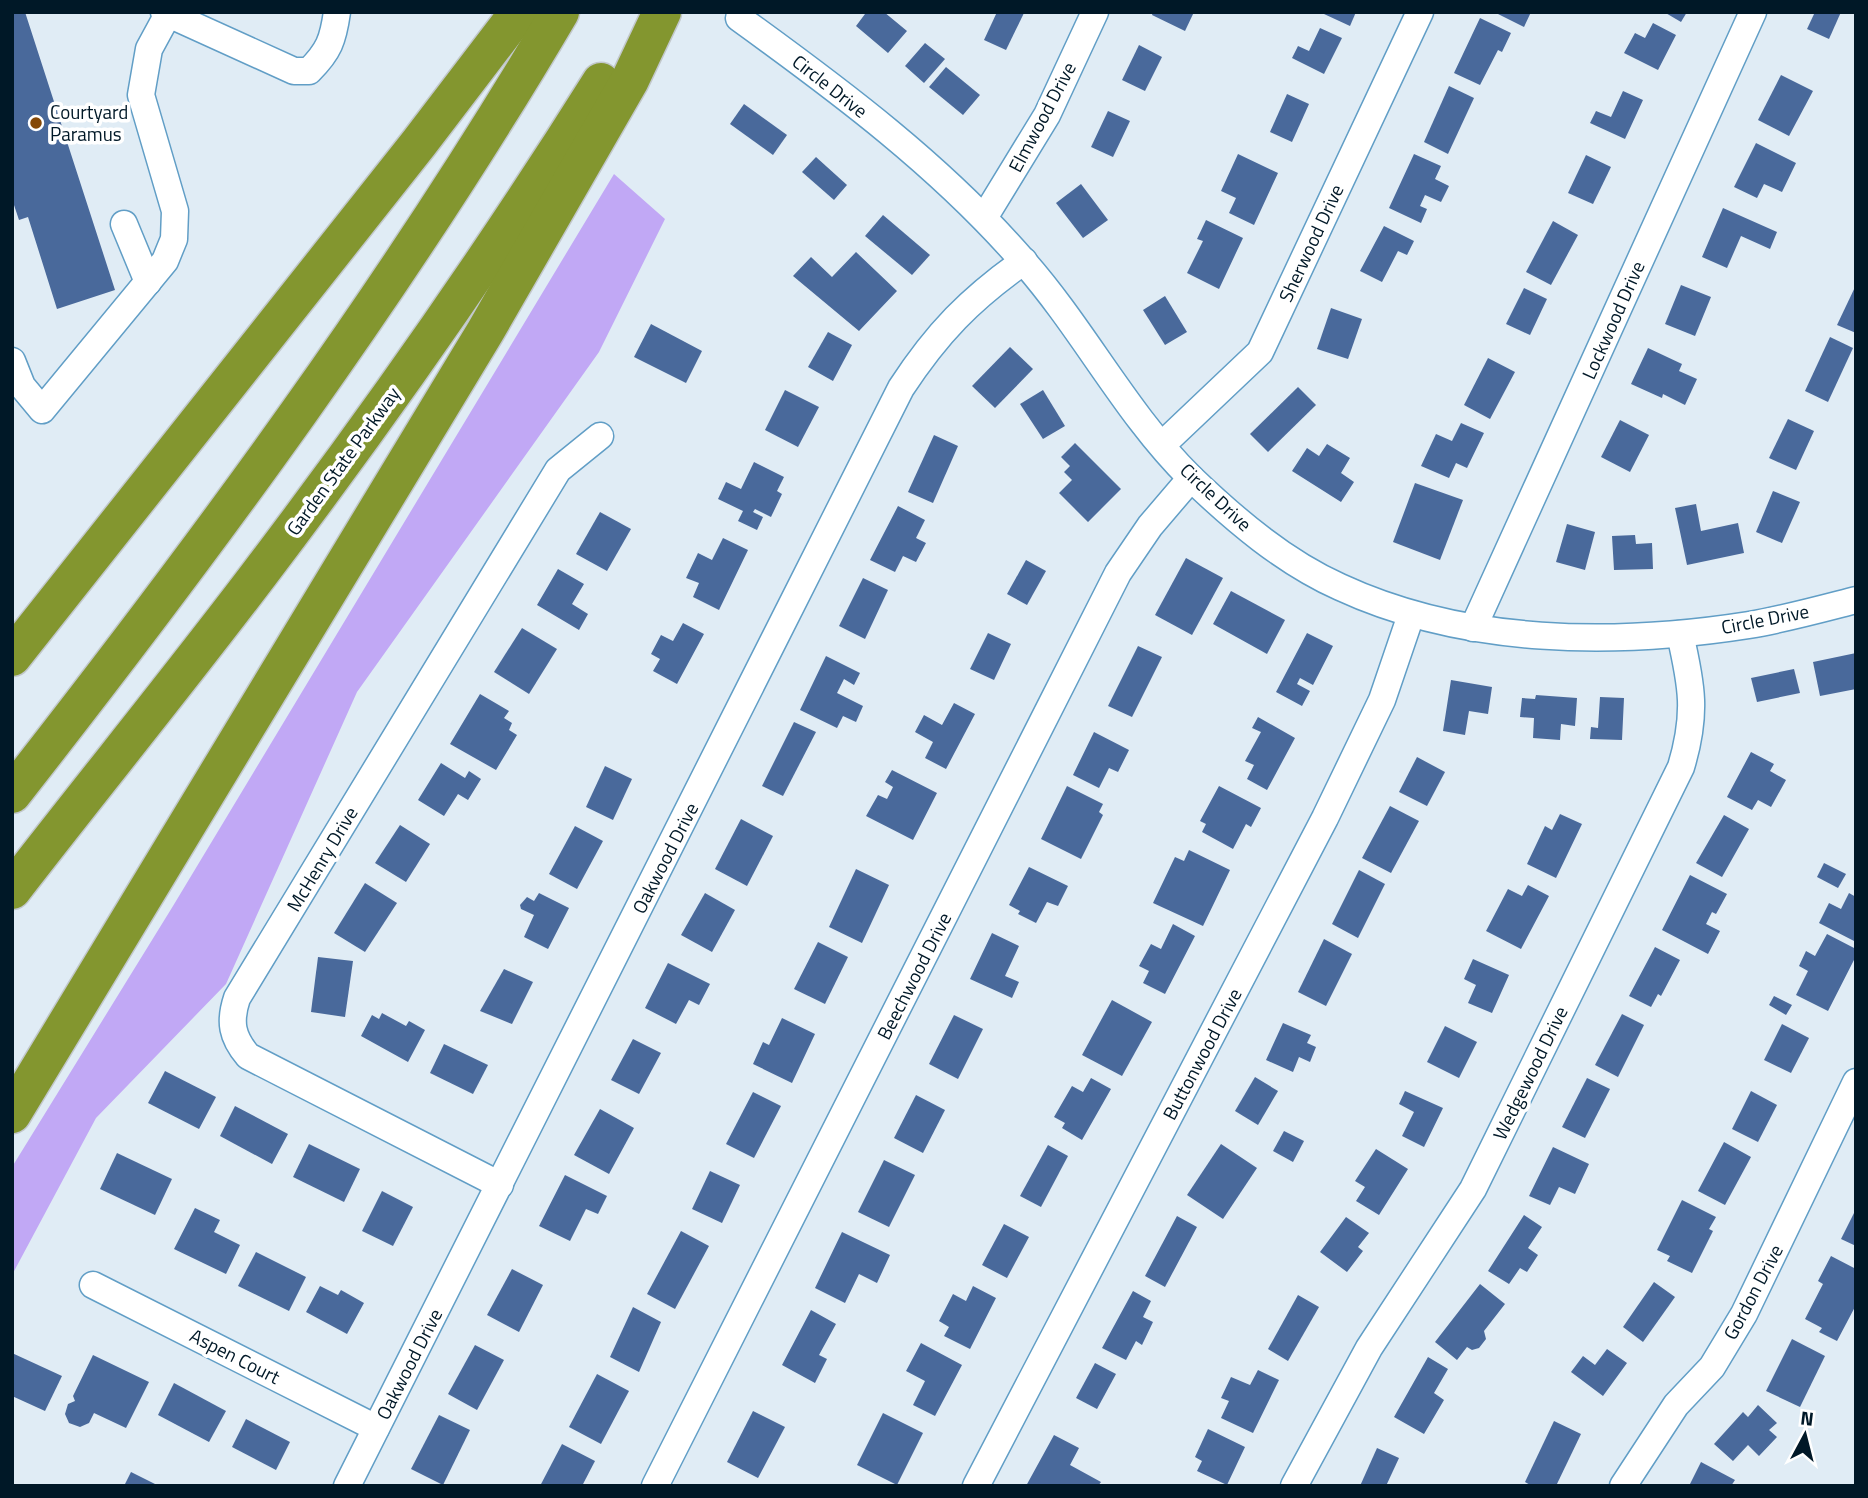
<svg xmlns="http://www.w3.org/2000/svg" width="1868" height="1498" font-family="'Titillium Web',sans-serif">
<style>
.green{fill:#c1a8f5}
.building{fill:#49699b}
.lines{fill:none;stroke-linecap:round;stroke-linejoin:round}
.minor-casing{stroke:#619ec6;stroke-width:29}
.highway-casing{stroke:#c2c8cb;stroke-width:41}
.minor{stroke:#fff;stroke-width:26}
.highway{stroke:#83962f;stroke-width:38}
.poi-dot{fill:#854806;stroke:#fff;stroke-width:2.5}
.labels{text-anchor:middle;stroke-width:7;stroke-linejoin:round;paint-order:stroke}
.street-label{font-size:19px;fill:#001827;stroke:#fff}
.poi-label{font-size:19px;fill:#001827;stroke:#fff;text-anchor:start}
</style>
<rect width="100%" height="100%" fill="#e0ecf5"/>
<!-- green -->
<polygon class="green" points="614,174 665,219 599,352 357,692 226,984 96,1118 12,1275 12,1167 173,906"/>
<!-- building -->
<g class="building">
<polygon points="12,12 25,12 115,290 57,309 28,217 19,220 12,199"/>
<polygon points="863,12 884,12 907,31 888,53 856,26 865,14"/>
<polygon points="997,12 1024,13 1006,50 984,40"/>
<polygon points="1153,12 1194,12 1185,31 1152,15"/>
<polygon points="1325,12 1356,12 1350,26 1324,14"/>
<polygon points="1494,12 1531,12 1524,27"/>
<polygon points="1664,12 1687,12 1681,22"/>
<polygon points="1815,12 1841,12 1829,39 1807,29"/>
<polygon points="1480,18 1511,33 1502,52 1498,50 1480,85 1454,73"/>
<polygon points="1653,23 1676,35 1658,70 1624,53 1635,33 1645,38"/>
<polygon points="1320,28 1342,38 1324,74 1292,58 1298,46 1309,51"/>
<polygon points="925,43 945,59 924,83 905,66"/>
<polygon points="1139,45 1162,57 1145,91 1122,80"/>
<polygon points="946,67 980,95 963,115 929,87"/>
<polygon points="1781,75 1813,91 1789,136 1758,120"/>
<polygon points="1449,86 1474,98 1448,154 1424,142"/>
<polygon points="1623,91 1643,100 1625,139 1590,123 1596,111 1611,117"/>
<polygon points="1287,94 1309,104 1292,142 1270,132"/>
<polygon points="744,104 787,135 773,155 730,124"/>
<polygon points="1108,111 1130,121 1113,157 1091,147"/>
<polygon points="1756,143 1796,163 1782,192 1764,184 1757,198 1734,187"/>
<polygon points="1238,154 1278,173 1254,225 1229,213 1236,198 1221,191"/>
<polygon points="1414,154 1441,166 1435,179 1449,186 1441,202 1425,195 1420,206 1427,209 1421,223 1389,208"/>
<polygon points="1586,155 1611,167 1593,204 1568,193"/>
<polygon points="816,157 847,185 834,200 802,172"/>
<polygon points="1081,184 1108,220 1083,238 1056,203"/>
<polygon points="1723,208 1777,232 1770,249 1741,236 1727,268 1702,257"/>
<polygon points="883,215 930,255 912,275 865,236"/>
<polygon points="1206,220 1243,238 1219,289 1187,273 1203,241 1197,239"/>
<polygon points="1553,221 1578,235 1551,285 1526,272"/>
<polygon points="1384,226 1414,241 1407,255 1398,251 1382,282 1360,271"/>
<polygon points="856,252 897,291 859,331 793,276 811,257 832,277"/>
<polygon points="1681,285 1711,297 1695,336 1665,324"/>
<polygon points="1856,285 1856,333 1837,325"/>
<polygon points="1524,288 1547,299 1530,335 1506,324"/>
<polygon points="1165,296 1187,332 1165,345 1143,310"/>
<polygon points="1331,308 1362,319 1348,359 1317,349"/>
<polygon points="651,324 702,351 686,383 634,357"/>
<polygon points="828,332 852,345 833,381 808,367"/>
<polygon points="1830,337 1853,348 1828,402 1805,391"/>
<polygon points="1010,347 1033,369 995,408 972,386"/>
<polygon points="1648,348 1682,364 1679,371 1697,379 1685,405 1663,394 1662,398 1631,384"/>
<polygon points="1488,358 1515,372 1490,419 1464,405"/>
<polygon points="1298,387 1316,405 1268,452 1250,434"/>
<polygon points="785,390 819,407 798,447 765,430"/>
<polygon points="1043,390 1065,426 1043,439 1020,404"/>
<polygon points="1788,419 1814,431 1796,470 1769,458"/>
<polygon points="1620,420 1649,435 1630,472 1601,457"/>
<polygon points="1461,423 1484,433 1467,468 1456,463 1449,478 1421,466 1436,434 1452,441"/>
<polygon points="934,435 958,446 933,503 908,492"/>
<polygon points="1075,443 1121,489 1088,522 1059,493 1072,480 1064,472 1070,466 1061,457"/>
<polygon points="1327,444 1350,458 1341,473 1354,482 1341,502 1292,471 1307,448 1319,456"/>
<polygon points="754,462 784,477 777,491 782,494 771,517 755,509 753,512 763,517 757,530 738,521 743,511 718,499 726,482 741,489"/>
<polygon points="1415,483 1463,500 1440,560 1393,542"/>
<polygon points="1773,491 1800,502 1782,543 1756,532"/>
<polygon points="1696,504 1701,531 1738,523 1744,553 1687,565 1675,508"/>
<polygon points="898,506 925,520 916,538 926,543 916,562 903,556 895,572 870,560"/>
<polygon points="600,512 631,529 607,571 576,554"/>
<polygon points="1567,524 1595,532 1585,570 1556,562"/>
<polygon points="1635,535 1636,544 1652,543 1653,569 1614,570 1612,536"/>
<polygon points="723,538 748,550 719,610 693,597 699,583 686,578 698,553 712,560"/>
<polygon points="1186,558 1223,578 1192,635 1155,615"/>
<polygon points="1026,560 1046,571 1027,605 1007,594"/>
<polygon points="558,569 584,584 572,604 588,614 579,630 537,605"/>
<polygon points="863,578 888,590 865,639 839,626"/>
<polygon points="1231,591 1285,620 1267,654 1213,624"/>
<polygon points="683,623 704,634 677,684 653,671 660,659 651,654 661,635 673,641"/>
<polygon points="522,628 557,649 529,694 494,672"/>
<polygon points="988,633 1011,644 994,680 970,669"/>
<polygon points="1307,633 1333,646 1313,685 1300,678 1297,684 1310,691 1302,706 1276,692"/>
<polygon points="1138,646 1162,657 1132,717 1108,706"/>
<polygon points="1856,653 1856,689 1820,696 1813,662"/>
<polygon points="826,656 860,673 854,685 844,679 837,693 863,706 856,722 843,716 837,728 800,710"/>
<polygon points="1794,669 1800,693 1757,702 1751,678"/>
<polygon points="1451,680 1492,687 1488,714 1469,711 1465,735 1443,731"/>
<polygon points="480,694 509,711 504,718 512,723 509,730 517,735 496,770 450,744"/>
<polygon points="1536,695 1577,698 1575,726 1561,724 1560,740 1533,738 1534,718 1520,717 1522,698 1535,699"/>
<polygon points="1600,697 1624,698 1622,740 1590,739 1591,727 1598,728"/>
<polygon points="954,703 975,714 946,769 925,758 933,742 915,732 924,715 942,725"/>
<polygon points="1258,717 1295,738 1267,790 1247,779 1254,765 1245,761 1261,732 1252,728"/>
<polygon points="794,722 816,732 783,796 762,786"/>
<polygon points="1094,732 1129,750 1118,772 1109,768 1099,788 1073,775"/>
<polygon points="1751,752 1774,764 1770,771 1786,780 1771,807 1758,800 1752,810 1727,797"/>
<polygon points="1417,757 1445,772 1427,806 1399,792"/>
<polygon points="441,763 465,778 469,771 481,779 468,800 458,794 444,816 418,800"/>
<polygon points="605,766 632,779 613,820 586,807"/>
<polygon points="892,770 937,793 913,840 866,816 878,795 887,799 893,787 885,782"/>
<polygon points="1067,786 1103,804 1099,812 1103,815 1081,859 1041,839"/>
<polygon points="1219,786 1261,808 1251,827 1246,824 1233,849 1202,832 1206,824 1200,821"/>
<polygon points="1390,806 1419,821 1391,873 1362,858"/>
<polygon points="1560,814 1582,824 1556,878 1527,864 1545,826 1552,830"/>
<polygon points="1724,815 1749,829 1722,877 1696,863"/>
<polygon points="741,819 773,836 747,886 715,869"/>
<polygon points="400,825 430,844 406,882 375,863"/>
<polygon points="575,826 603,841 577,889 549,874"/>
<polygon points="1189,850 1230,870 1203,926 1153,903 1175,857 1184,861"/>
<polygon points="1824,863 1846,874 1838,888 1817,877"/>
<polygon points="1029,867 1068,886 1058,906 1047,902 1036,923 1018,914 1020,911 1009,905"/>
<polygon points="856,869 889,885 862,943 829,927"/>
<polygon points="1359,870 1385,884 1358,938 1332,924"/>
<polygon points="1690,875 1727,894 1716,914 1712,912 1706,924 1720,931 1708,954 1662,930"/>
<polygon points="365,883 397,903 365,952 334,933"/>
<polygon points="1528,885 1549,896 1521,949 1486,931 1508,889 1522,896"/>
<polygon points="539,893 569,908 548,949 524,937 534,915 521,909 520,905 527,897 534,901"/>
<polygon points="705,893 735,910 712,952 681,935"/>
<polygon points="1849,893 1856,897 1856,942 1819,923 1829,903 1841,909"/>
<polygon points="1173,924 1195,936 1165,994 1143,983 1149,971 1139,966 1151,944 1161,949"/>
<polygon points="992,933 1019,946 1005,976 1019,982 1012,998 970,979"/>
<polygon points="1827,934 1856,949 1856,956 1828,1011 1796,995 1808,971 1799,966 1806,951 1815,956"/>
<polygon points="1324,939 1352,954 1326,1006 1298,992"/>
<polygon points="818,942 848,957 825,1004 794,989"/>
<polygon points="1655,947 1680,960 1661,996 1658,994 1651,1007 1629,996"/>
<polygon points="318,957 353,961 345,1017 311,1012"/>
<polygon points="1473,959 1509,975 1492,1013 1468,1003 1476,985 1464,979"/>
<polygon points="668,963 710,984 699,1005 689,1000 676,1024 645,1008"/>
<polygon points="504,969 533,982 512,1024 480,1011"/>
<polygon points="1774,996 1792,1005 1786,1015 1769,1005"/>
<polygon points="1112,1000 1152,1022 1122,1076 1082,1055"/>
<polygon points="382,1013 406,1026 409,1021 425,1030 408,1062 361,1036 372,1015 379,1019"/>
<polygon points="1622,1014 1644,1025 1618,1077 1595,1065"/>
<polygon points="954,1015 983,1029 958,1079 929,1064"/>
<polygon points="782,1018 815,1034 792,1083 753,1064 763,1042 769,1045"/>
<polygon points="1283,1023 1311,1035 1307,1043 1316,1047 1310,1062 1299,1057 1293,1072 1266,1060"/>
<polygon points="1782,1024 1809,1038 1791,1073 1764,1060"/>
<polygon points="1445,1026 1477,1042 1459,1078 1427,1062"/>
<polygon points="633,1039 661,1053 639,1094 611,1080"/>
<polygon points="444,1044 488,1065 473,1094 430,1073"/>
<polygon points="165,1071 216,1097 199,1129 148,1103"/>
<polygon points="1255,1077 1278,1091 1258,1125 1235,1111"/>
<polygon points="1091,1078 1111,1089 1082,1140 1062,1128 1065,1123 1054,1117 1072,1086 1083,1092"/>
<polygon points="1587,1078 1610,1089 1585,1138 1562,1127"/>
<polygon points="1405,1091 1443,1108 1424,1147 1402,1136 1414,1112 1399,1104"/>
<polygon points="1751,1091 1777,1105 1758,1142 1732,1129"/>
<polygon points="753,1092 781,1106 754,1158 726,1144"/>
<polygon points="916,1095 945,1110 923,1153 894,1138"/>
<polygon points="235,1106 288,1134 272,1164 220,1136"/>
<polygon points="600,1109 634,1128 609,1174 574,1155"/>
<polygon points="1284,1131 1304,1141 1293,1162 1273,1151"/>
<polygon points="1724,1142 1751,1157 1725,1205 1698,1191"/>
<polygon points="309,1144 360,1169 344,1202 293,1177"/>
<polygon points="1221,1144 1257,1168 1223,1219 1187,1195"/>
<polygon points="1048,1145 1068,1156 1041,1207 1020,1196"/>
<polygon points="1553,1147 1589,1164 1575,1194 1559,1187 1550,1205 1529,1196"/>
<polygon points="1376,1149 1408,1169 1379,1215 1356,1201 1365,1187 1355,1181"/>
<polygon points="117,1153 172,1179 155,1215 100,1189"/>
<polygon points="884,1160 915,1175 889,1227 858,1212"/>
<polygon points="710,1171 740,1185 722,1223 692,1209"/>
<polygon points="565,1175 607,1196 598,1214 586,1209 570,1241 539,1226"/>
<polygon points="382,1191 413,1207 393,1246 362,1231"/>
<polygon points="1682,1200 1716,1217 1709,1229 1713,1231 1692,1273 1667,1261 1670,1256 1657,1250"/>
<polygon points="195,1208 220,1220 214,1232 240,1245 226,1274 174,1249"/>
<polygon points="1856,1209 1856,1246 1841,1239"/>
<polygon points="1524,1215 1542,1227 1528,1248 1538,1255 1527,1272 1520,1268 1509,1284 1488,1271"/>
<polygon points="1177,1216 1197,1227 1165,1287 1145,1276"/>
<polygon points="1346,1217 1369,1233 1358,1247 1363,1251 1347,1272 1320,1252"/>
<polygon points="1004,1224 1029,1237 1007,1278 982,1265"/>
<polygon points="681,1231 709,1246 675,1309 647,1294"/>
<polygon points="842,1232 890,1255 877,1283 859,1274 845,1303 815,1288"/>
<polygon points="256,1252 306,1277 289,1311 238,1286"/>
<polygon points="1831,1256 1856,1269 1856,1305 1837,1341 1819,1332 1822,1328 1805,1319 1823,1284 1818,1281"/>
<polygon points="512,1269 543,1285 519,1332 487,1315"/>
<polygon points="1654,1282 1675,1297 1643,1342 1623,1327"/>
<polygon points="1480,1284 1505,1304 1484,1331 1486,1339 1479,1348 1472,1350 1467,1347 1457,1360 1435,1342"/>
<polygon points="320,1286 338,1295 341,1290 364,1303 347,1334 306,1312"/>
<polygon points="973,1286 996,1298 970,1349 944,1336 949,1327 939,1321 953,1294 966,1301"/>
<polygon points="1133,1291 1151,1301 1143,1317 1153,1322 1142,1345 1136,1341 1126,1360 1102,1348"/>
<polygon points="1298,1295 1319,1307 1288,1361 1268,1349"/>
<polygon points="633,1307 661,1322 639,1372 610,1357"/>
<polygon points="811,1310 836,1324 819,1355 827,1359 815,1383 782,1365"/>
<polygon points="1792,1339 1825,1356 1800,1407 1766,1391"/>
<polygon points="921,1343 962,1365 935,1416 913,1405 925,1381 906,1371"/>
<polygon points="475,1345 504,1360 477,1410 448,1394"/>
<polygon points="1607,1349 1627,1363 1603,1396 1571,1372 1583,1356 1595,1365"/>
<polygon points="12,1353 62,1376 45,1411 12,1396"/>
<polygon points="93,1355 149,1382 126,1428 94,1413 89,1423 80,1427 69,1423 65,1414 68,1404 75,1401 73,1396"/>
<polygon points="1428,1357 1448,1369 1434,1393 1444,1400 1424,1434 1394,1417"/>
<polygon points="1095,1363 1116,1374 1097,1409 1076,1398"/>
<polygon points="1258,1370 1279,1380 1253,1433 1221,1418 1229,1401 1221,1398 1231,1377 1250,1385"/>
<polygon points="597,1374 629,1391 601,1444 569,1427"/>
<polygon points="174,1383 226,1411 209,1442 158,1415"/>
<polygon points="1758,1405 1777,1423 1769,1430 1777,1437 1759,1456 1748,1445 1733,1461 1714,1444 1743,1412 1748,1417"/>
<polygon points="753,1411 785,1427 758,1478 727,1462"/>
<polygon points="883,1413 923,1433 897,1485 857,1465"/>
<polygon points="439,1415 470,1430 443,1485 411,1469"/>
<polygon points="246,1419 290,1442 276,1470 232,1447"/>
<polygon points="1554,1421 1581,1434 1556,1486 1532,1486 1525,1482"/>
<polygon points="1208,1429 1245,1447 1227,1485 1197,1471 1202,1461 1195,1457"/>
<polygon points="1054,1435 1079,1448 1070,1465 1101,1482 1098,1486 1026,1486"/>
<polygon points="562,1444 595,1461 582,1486 540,1486"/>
<polygon points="1377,1448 1399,1458 1386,1486 1360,1486"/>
<polygon points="1701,1462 1735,1480 1731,1486 1689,1486"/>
<polygon points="131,1472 159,1486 124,1486"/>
</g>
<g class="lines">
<!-- minor casing -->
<g class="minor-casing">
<g id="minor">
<path d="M 164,12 L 294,71 L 309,71 C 329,51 333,40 337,12"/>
<path d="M 739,18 C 840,91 942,167 1024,262 C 1084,330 1126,414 1191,478 C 1235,520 1284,562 1340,587 C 1465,645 1615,646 1749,625 C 1785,619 1821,609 1856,600"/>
<polyline points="984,218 1047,115 1095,12"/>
<polyline points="124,224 148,282"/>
<polyline points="12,361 22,386 42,410 165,261 174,239 175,211 141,95 149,49 168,14"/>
<polyline points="1162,445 1260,352 1420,12"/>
<polyline points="1473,628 1753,12"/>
<path d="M 500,1185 L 248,1056 C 232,1037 229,1022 237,998 L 558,470 L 600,436"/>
<polyline points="93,1285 376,1428"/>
<path d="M 347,1486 L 901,388 C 937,333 970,299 1024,261"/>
<polyline points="655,1486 1118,573 1150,526 1191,478"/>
<polyline points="976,1486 1325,818 1382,700 1411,615"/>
<path d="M 1294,1486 L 1369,1348 L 1473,1189 L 1681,767 C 1697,714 1692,686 1680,634"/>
<polyline points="1623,1486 1676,1405 1712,1367 1744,1314 1856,1082"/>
</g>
</g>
<!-- highway casing -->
<g class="highway-casing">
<g id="highway">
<polyline points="12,657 419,143 519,12"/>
<path d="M 12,794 C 208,544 398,287 560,12"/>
<path d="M 12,890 C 94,784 179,680 260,573 C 380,415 495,251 601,82"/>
<polyline points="12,1114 485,332 630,80 662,12"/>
</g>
</g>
<!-- minor -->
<use href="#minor" class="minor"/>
<!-- highway -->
<use href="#highway" class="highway"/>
</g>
<!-- markers -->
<circle class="poi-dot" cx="36" cy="123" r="7"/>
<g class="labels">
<!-- street labels -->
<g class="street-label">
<text transform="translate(830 86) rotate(38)" y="7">Circle Drive</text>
<text transform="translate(1042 117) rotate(-62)" y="7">Elmwood Drive</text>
<text transform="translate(1311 243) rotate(-65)" y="7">Sherwood Drive</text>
<text transform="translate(1613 320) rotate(-66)" y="7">Lockwood Drive</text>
<text transform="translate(343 461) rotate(-54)" y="7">Garden State Parkway</text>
<text transform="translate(1216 497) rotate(43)" y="7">Circle Drive</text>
<text transform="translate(1765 619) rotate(-11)" y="7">Circle Drive</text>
<text transform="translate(665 858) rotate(-63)" y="7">Oakwood Drive</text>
<text transform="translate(322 859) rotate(-59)" y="7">McHenry Drive</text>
<text transform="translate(914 976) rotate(-63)" y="7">Beechwood Drive</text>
<text transform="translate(1202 1054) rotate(-62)" y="7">Buttonwood Drive</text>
<text transform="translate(1530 1073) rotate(-64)" y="7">Wedgewood Drive</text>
<text transform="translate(1753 1292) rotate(-62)" y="7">Gordon Drive</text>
<text transform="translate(235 1356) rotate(27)" y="7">Aspen Court</text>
<text transform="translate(409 1364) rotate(-63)" y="7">Oakwood Drive</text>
</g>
<!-- poi labels -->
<g class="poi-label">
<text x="50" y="119">Courtyard<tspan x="50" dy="22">Paramus</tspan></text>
</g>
</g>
<!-- border -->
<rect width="1868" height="1498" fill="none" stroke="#001827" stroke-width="28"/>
<!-- north arrow -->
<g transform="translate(1805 1435) rotate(7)" stroke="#ffffff" stroke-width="5" paint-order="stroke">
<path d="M0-5L12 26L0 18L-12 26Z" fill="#001827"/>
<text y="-10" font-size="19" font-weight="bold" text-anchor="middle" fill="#001827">N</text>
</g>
</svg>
